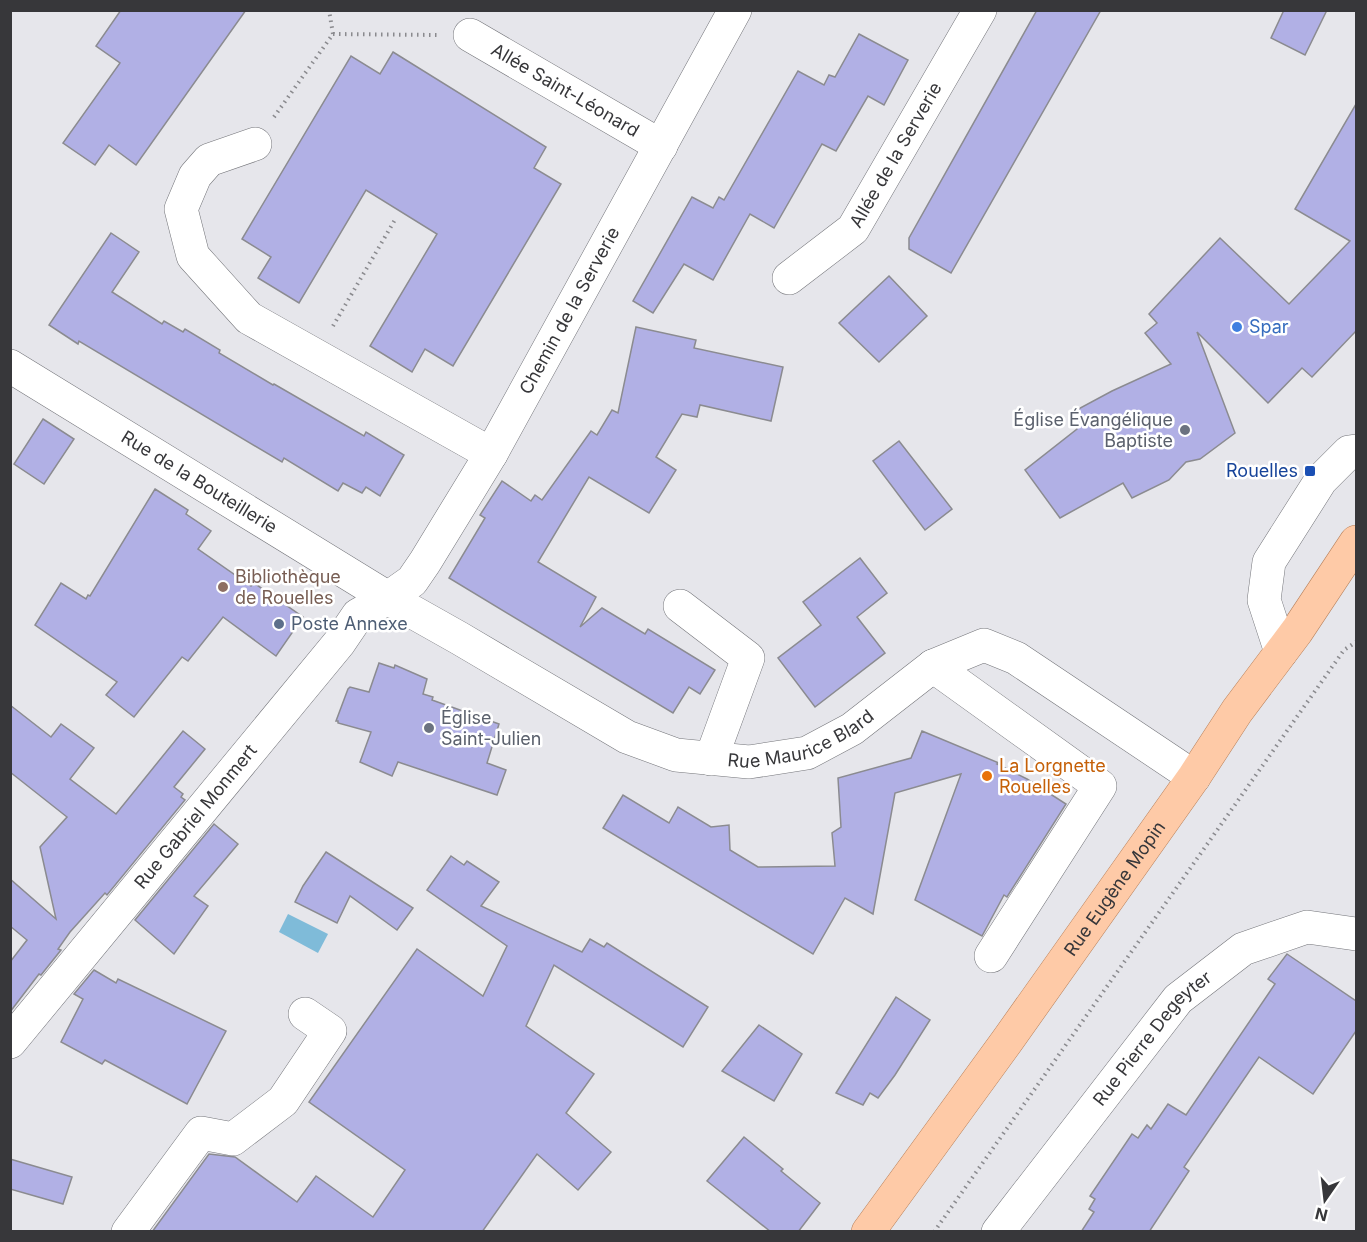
<svg xmlns="http://www.w3.org/2000/svg" width="1367" height="1242" font-family="Inter,sans-serif">
<style>
.water{fill:#7fbbd9}
.building{fill:#b1b0e5;stroke:#8b8b90;stroke-width:1.5}
.lines{fill:none;stroke-linecap:round;stroke-linejoin:round}
.minor-casing{stroke:#74757a;stroke-width:34}
.major-casing{stroke:#b8805a;stroke-width:34}
.path{stroke:#8a8a8e;stroke-width:4;stroke-dasharray:1.5 4.5;stroke-linecap:butt}
.minor{stroke:#fff;stroke-width:33}
.major{stroke:#fecaa7;stroke-width:33}
.shop-dot{fill:#3f7fe0;stroke:#fff;stroke-width:2}
.worship-dot{fill:#6b7280;stroke:#fff;stroke-width:2}
.transit-dot{fill:#1a4fb4;stroke:#fff;stroke-width:2}
.education-dot{fill:#8d6e63;stroke:#fff;stroke-width:2}
.service-dot{fill:#5c6f8a;stroke:#fff;stroke-width:2}
.food-dot{fill:#e8710a;stroke:#fff;stroke-width:2}
.labels{text-anchor:middle;stroke-width:5;stroke-linejoin:round;paint-order:stroke}
.street-label{font-size:18px;fill:#37373a;stroke:#fff}
.shop-label{font-size:18px;fill:#366cbe;stroke:#fff;text-anchor:start}
.worship-label{font-size:18px;fill:#5b616d;stroke:#fff;text-anchor:end}
.transit-label{font-size:18px;fill:#164399;stroke:#fff;text-anchor:end}
.education-label{font-size:18px;fill:#785e54;stroke:#fff;text-anchor:start}
.service-label{font-size:18px;fill:#4e5e75;stroke:#fff;text-anchor:start}
.food-label{font-size:18px;fill:#c56008;stroke:#fff;text-anchor:start}
</style>
<rect width="100%" height="100%" fill="#e6e6eb"/>
<!-- water -->
<polygon class="water" points="288,914 328,934 318,953 279,932"/>
<!-- building -->
<g class="building">
<polygon points="121,10 246,10 136,165 109,145 95,165 63,143 120,63 96,46"/>
<polygon points="1037,10 1101,10 951,273 909,249 909,238"/>
<polygon points="1284,10 1327,10 1305,55 1271,38"/>
<polygon points="859,34 908,60 884,105 868,96 836,151 822,144 774,228 750,214 713,280 684,264 653,313 633,301 692,197 713,208 719,197 724,200 798,71 824,85 829,75 835,77"/>
<polygon points="393,52 546,147 534,168 561,184 453,366 425,349 412,372 370,346 437,234 366,190 299,303 258,278 271,257 242,239 351,56 380,74"/>
<polygon points="1356,104 1356,331 1312,377 1302,368 1268,403 1197,332 1235,433 1200,459 1186,462 1169,480 1132,498 1123,483 1060,518 1025,470 1077,429 1069,414 1112,391 1171,364 1145,333 1157,323 1149,314 1220,238 1289,304 1350,241 1295,209"/>
<polygon points="111,233 139,252 112,292 162,324 164,321 183,332 185,329 220,350 219,353 273,385 274,384 364,436 366,432 404,455 380,496 366,487 362,493 343,483 338,491 284,458 282,462 79,341 78,344 49,325"/>
<polygon points="889,276 927,316 879,362 839,323"/>
<polygon points="636,327 696,340 694,348 783,367 771,421 700,405 697,417 682,414 656,457 676,470 649,513 589,477 538,562 596,597 580,627 602,608 645,634 648,629 715,670 700,694 689,687 673,713 449,578 485,518 480,515 502,481 531,501 535,495 542,500 591,431 597,435 612,410 618,413"/>
<polygon points="43,419 74,439 44,484 14,464"/>
<polygon points="899,441 952,509 925,530 873,461"/>
<polygon points="155,489 188,510 186,514 211,531 198,549 251,586 254,583 303,617 276,656 223,617 188,661 182,657 134,717 106,695 117,682 35,625 61,583 86,599 88,595 90,596"/>
<polygon points="860,558 887,593 857,617 885,653 815,707 778,658 821,625 803,602"/>
<polygon points="379,663 394,668 395,665 427,679 423,694 433,697 432,700 499,724 487,763 506,770 497,795 398,762 392,776 360,762 371,732 338,723 338,721 336,721 348,689 350,687 369,692"/>
<polygon points="10,705 51,737 61,724 94,748 70,779 116,814 183,731 205,749 174,787 183,794 181,797 185,800 107,895 105,893 70,932 58,949 61,950 41,975 39,974 10,1012 10,962 27,940 10,926 10,879 56,919 40,847 67,817 10,772"/>
<polygon points="922,731 999,763 997,764 1027,779 1066,804 1007,897 1004,895 982,936 915,900 961,774 895,793 873,914 845,898 813,954 603,828 623,795 669,823 678,807 711,827 729,825 730,850 758,867 835,866 832,833 841,827 838,778 911,758"/>
<polygon points="214,824 238,844 194,896 208,906 174,954 135,920"/>
<polygon points="326,852 413,908 397,930 350,896 337,923 295,902 303,886"/>
<polygon points="451,856 464,865 467,861 499,882 481,906 582,952 590,939 604,947 607,943 708,1007 683,1047 554,965 526,1026 594,1074 566,1113 611,1152 578,1190 537,1154 482,1232 152,1232 209,1154 235,1157 297,1202 316,1176 373,1217 405,1170 309,1102 417,949 483,996 507,946 427,890"/>
<polygon points="1287,954 1356,1001 1356,1031 1313,1094 1259,1057 1184,1167 1189,1171 1149,1232 1081,1232 1094,1212 1089,1209 1095,1199 1090,1196 1132,1134 1138,1138 1147,1125 1151,1129 1168,1104 1186,1115 1275,984 1268,979"/>
<polygon points="94,970 116,983 118,979 226,1031 187,1104 105,1060 102,1064 61,1042 83,999 74,994"/>
<polygon points="896,997 930,1020 895,1075 878,1098 870,1093 863,1105 836,1093"/>
<polygon points="759,1025 802,1054 774,1101 722,1071"/>
<polygon points="744,1137 783,1169 781,1171 820,1203 798,1232 771,1232 707,1181"/>
<polygon points="10,1159 72,1177 63,1204 10,1189"/>
</g>
<g class="lines">
<!-- minor casing -->
<g class="minor-casing">
<g id="minor">
<path id="s1" d="M 470,35 L 661,146"/>
<polyline points="255,144 209,160 195,176 181,209 193,256 249,318 491,454"/>
<path id="s2" d="M 789,278 L 853,229 L 980,10"/>
<path id="s3" d="M 10,366 L 388,598 L 459,638 L 627,737 L 676,755 L 749,762 L 807,753 L 852,729 L 933,666 L 984,645 L 1016,658 L 1194,777"/>
<polyline points="680,606 748,658 711,759"/>
<polyline points="1281,652 1264,600 1269,562 1321,480 1349,452 1356,451"/>
<polyline points="933,666 1100,786 991,956"/>
<path id="s4" d="M 10,1042 L 339,643 L 358,615 L 388,598 L 412,581 L 425,562 L 491,454 L 735,10"/>
<polyline points="128,1232 201,1133 233,1139 283,1101 330,1031 305,1014"/>
<path id="s5" d="M 998,1232 L 1178,999 L 1243,949 L 1307,927 L 1356,934"/>
</g>
</g>
<!-- major casing -->
<g class="major-casing">
<g id="major">
<path id="s6" d="M 868,1232 L 1007,1041 L 1194,777 L 1237,711 L 1297,631 L 1356,542"/>
</g>
</g>
<!-- path -->
<g class="path">
<polyline points="333,34 437,35"/>
<polyline points="274,117 333,34 329,10"/>
<polyline points="333,326 396,218"/>
<polyline points="934,1232 1344,650 1356,642"/>
</g>
<!-- minor -->
<use href="#minor" class="minor"/>
<!-- major -->
<use href="#major" class="major"/>
</g>
<!-- markers -->
<circle class="shop-dot" cx="1237" cy="327" r="6"/>
<g class="worship-dot">
<circle cx="1185" cy="430" r="6"/>
<circle cx="429" cy="728" r="6"/>
</g>
<rect class="transit-dot" x="1304" y="465" width="12" height="12" rx="3"/>
<circle class="education-dot" cx="223" cy="587" r="6"/>
<circle class="service-dot" cx="279" cy="624" r="6"/>
<circle class="food-dot" cx="987" cy="776" r="6"/>
<g class="labels">
<!-- street labels -->
<g class="street-label">
<text dy="6" stroke="none"><textPath href="#s1" startOffset="110">Allée Saint-Léonard</textPath></text>
<text dy="6" stroke="none"><textPath href="#s2" startOffset="166">Allée de la Serverie</textPath></text>
<text dy="6" stroke="none"><textPath href="#s4" startOffset="928">Chemin de la Serverie</textPath></text>
<text dy="6" stroke="none"><textPath href="#s3" startOffset="222">Rue de la Bouteillerie</textPath></text>
<text dy="6" stroke="none"><textPath href="#s3" startOffset="902">Rue Maurice Blard</textPath></text>
<text dy="6" stroke="none"><textPath href="#s4" startOffset="292">Rue Gabriel Monmert</textPath></text>
<text dy="6" stroke="none"><textPath href="#s6" startOffset="423">Rue Eugène Mopin</textPath></text>
<text dy="6" stroke="none"><textPath href="#s5" startOffset="248">Rue Pierre Degeyter</textPath></text>
</g>
<!-- shop labels -->
<g class="shop-label">
<text x="1249" y="333">Spar</text>
</g>
<!-- worship labels -->
<g class="worship-label">
<text x="1173" y="426">Église Évangélique<tspan x="1173" dy="21">Baptiste</tspan></text>
<text x="441" y="724" text-anchor="start">Église<tspan x="441" dy="21">Saint-Julien</tspan></text>
</g>
<!-- transit labels -->
<g class="transit-label">
<text x="1298" y="477">Rouelles</text>
</g>
<!-- education labels -->
<g class="education-label">
<text x="235" y="583">Bibliothèque<tspan x="235" dy="21">de Rouelles</tspan></text>
</g>
<!-- service labels -->
<g class="service-label">
<text x="291" y="630">Poste Annexe</text>
</g>
<!-- food labels -->
<g class="food-label">
<text x="999" y="772">La Lorgnette<tspan x="999" dy="21">Rouelles</tspan></text>
</g>
</g>
<!-- border -->
<rect width="1367" height="1242" fill="none" stroke="#37373a" stroke-width="24"/>
<!-- north arrow -->
<g transform="translate(1325 1200) rotate(194)" stroke="#ffffff" stroke-width="4.5" paint-order="stroke">
<path d="M0-4.5L10 22L0 15L-10 22Z" fill="#37373a"/>
<text y="-9" font-size="16" font-weight="bold" text-anchor="middle" fill="#37373a">N</text>
</g>
</svg>
